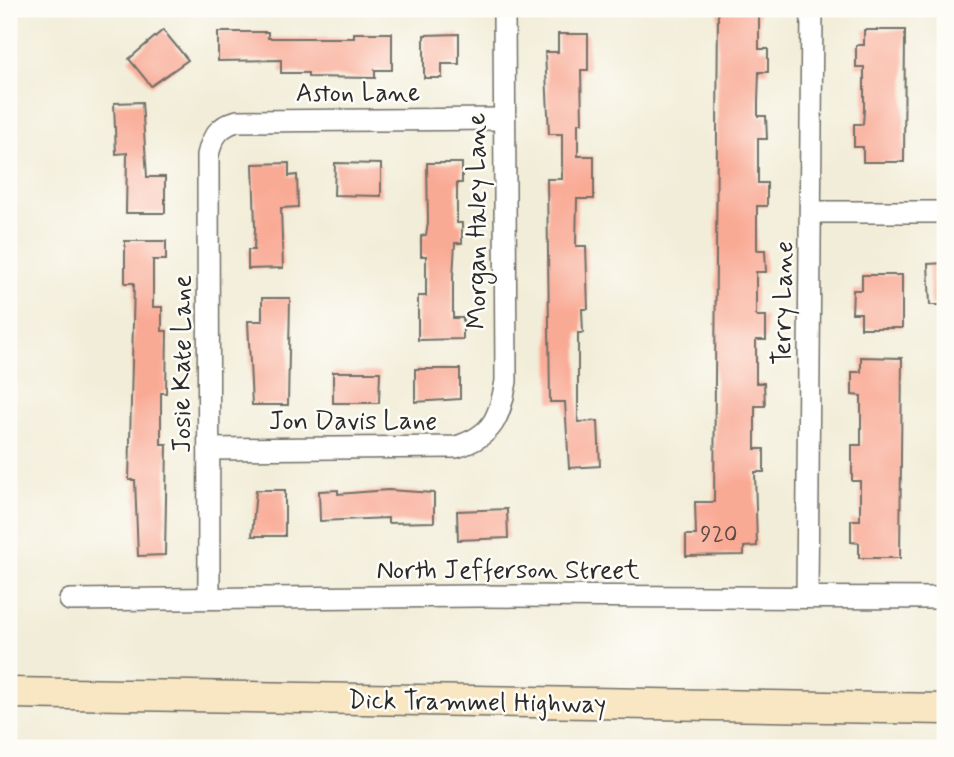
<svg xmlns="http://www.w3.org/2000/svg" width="954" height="757" font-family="Mynerve,sans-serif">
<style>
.building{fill:#f9aa95}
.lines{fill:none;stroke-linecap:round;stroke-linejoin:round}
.minor-casing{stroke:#716f68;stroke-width:24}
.secondary-casing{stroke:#716f68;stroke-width:33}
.minor{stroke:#fff;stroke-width:21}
.secondary{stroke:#f9e7c3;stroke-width:30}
.labels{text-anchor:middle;stroke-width:5;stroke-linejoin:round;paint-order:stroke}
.number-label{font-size:23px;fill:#5e4b46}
.street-label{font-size:26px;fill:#2b2b2b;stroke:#fdfcf7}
</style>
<rect width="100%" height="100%" fill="#fdfcf7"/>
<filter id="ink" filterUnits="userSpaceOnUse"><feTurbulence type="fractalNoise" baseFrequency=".0143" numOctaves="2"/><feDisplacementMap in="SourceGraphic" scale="14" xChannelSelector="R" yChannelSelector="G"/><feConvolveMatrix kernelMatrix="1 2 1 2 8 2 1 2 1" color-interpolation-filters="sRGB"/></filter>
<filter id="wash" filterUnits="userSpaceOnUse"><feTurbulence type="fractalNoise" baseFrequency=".00686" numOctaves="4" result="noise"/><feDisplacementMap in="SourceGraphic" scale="28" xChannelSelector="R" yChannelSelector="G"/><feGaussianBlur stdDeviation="1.57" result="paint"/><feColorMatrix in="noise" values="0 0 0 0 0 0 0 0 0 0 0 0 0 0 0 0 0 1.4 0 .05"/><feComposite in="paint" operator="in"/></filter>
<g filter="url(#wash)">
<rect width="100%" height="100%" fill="#f2edd8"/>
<g id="blocks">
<!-- building -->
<g class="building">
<polygon points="718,9 759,9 759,49 768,49 768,72 759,72 758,102 758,116 766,116 767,139 758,139 758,183 767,183 767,206 757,206 757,250 765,250 766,272 756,272 756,316 766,316 766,340 756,340 756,383 764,383 765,406 755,406 755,449 764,449 764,472 755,472 757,546 744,547 744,555 686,556 686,535 696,535 695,502 714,502"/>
<polygon points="163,30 188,60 151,86 129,59"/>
<polygon points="864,30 905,30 904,162 863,162 863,147 854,147 854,124 863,124 864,109 864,67 856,67 856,45 864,45"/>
<polygon points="218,32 268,32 268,38 354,38 354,33 392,33 392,70 375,70 375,78 308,77 308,73 281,73 281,60 218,61"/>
<polygon points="459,34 459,64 442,64 442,78 424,78 424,35"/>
<polygon points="558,34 588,34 588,70 581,70 582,123 578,123 578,156 594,156 594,199 577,199 576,246 586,246 588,309 582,309 583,333 578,333 578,422 598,421 600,466 569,468 565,402 550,402 547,179 562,179 562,134 549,134 545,52 558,52"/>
<polygon points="142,102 147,177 165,177 165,213 126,213 127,153 116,154 114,103"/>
<polygon points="289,163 289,176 297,175 298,207 281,208 283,268 248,269 248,250 254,250 255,227 253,164"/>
<polygon points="335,163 381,164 381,196 334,195"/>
<polygon points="427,163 462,163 462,183 457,183 457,223 462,223 462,243 455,243 453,277 453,318 463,318 463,339 418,340 418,296 426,296 426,256 421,256 421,236 426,235 428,223"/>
<polygon points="125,241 166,241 166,260 153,260 153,307 162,307 162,331 167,331 166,393 161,393 161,444 167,444 165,555 138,556 135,480 129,480 134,283 125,283"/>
<polygon points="945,263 945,305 930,305 928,264"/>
<polygon points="862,275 902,275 902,328 861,328 861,313 852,313 853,290 862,290"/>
<polygon points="262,298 290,298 288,405 252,405 248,321 262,321"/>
<polygon points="861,357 902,358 900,558 859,558 859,543 851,542 851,520 860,520 860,481 852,481 852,445 861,445 861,396 852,395 852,372 861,372"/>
<polygon points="415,369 460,369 460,399 415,402"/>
<polygon points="333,372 380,372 379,403 333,403"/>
<polygon points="256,490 285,490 285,536 252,536"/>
<polygon points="338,490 338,494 388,490 434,493 434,522 388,523 388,518 320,521 319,491"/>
<polygon points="507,509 508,538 458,540 457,511"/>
</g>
</g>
</g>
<g filter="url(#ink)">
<use href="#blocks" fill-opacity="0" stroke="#716f68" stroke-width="2"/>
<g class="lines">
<!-- minor casing -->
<g class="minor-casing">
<g id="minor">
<polyline points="811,212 945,212"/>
<path d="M 210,449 L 456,447 C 493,436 500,417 506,381 L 504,9"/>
<polyline points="807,597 812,9"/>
<path d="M 209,598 L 208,155 C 212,137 219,126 237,121 L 503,119"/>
<polyline points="70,600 478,596 945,598"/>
</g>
</g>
<!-- secondary casing -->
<g class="secondary-casing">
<polyline id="secondary" points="9,693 945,709"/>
</g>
<!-- minor -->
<use href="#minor" class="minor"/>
<!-- secondary -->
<use href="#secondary" class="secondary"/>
</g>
</g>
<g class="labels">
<!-- number labels -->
<g class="number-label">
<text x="719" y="541">920</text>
</g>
<!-- street labels -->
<g class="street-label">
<text x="358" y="101">Aston Lane</text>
<text transform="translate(476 221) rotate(-90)" y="9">Morgan Haley Lane</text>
<text transform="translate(782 303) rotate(-89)" y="9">Terry Lane</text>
<text transform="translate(181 364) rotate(-90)" y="9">Josie Kate Lane</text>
<text x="353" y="429">Jon Davis Lane</text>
<text x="508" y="578">North Jefferson Street</text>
<text transform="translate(477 701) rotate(1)" y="9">Dick Trammel Highway</text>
</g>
</g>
<!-- margin -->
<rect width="954" height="757" fill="none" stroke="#fdfcf7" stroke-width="35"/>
</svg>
